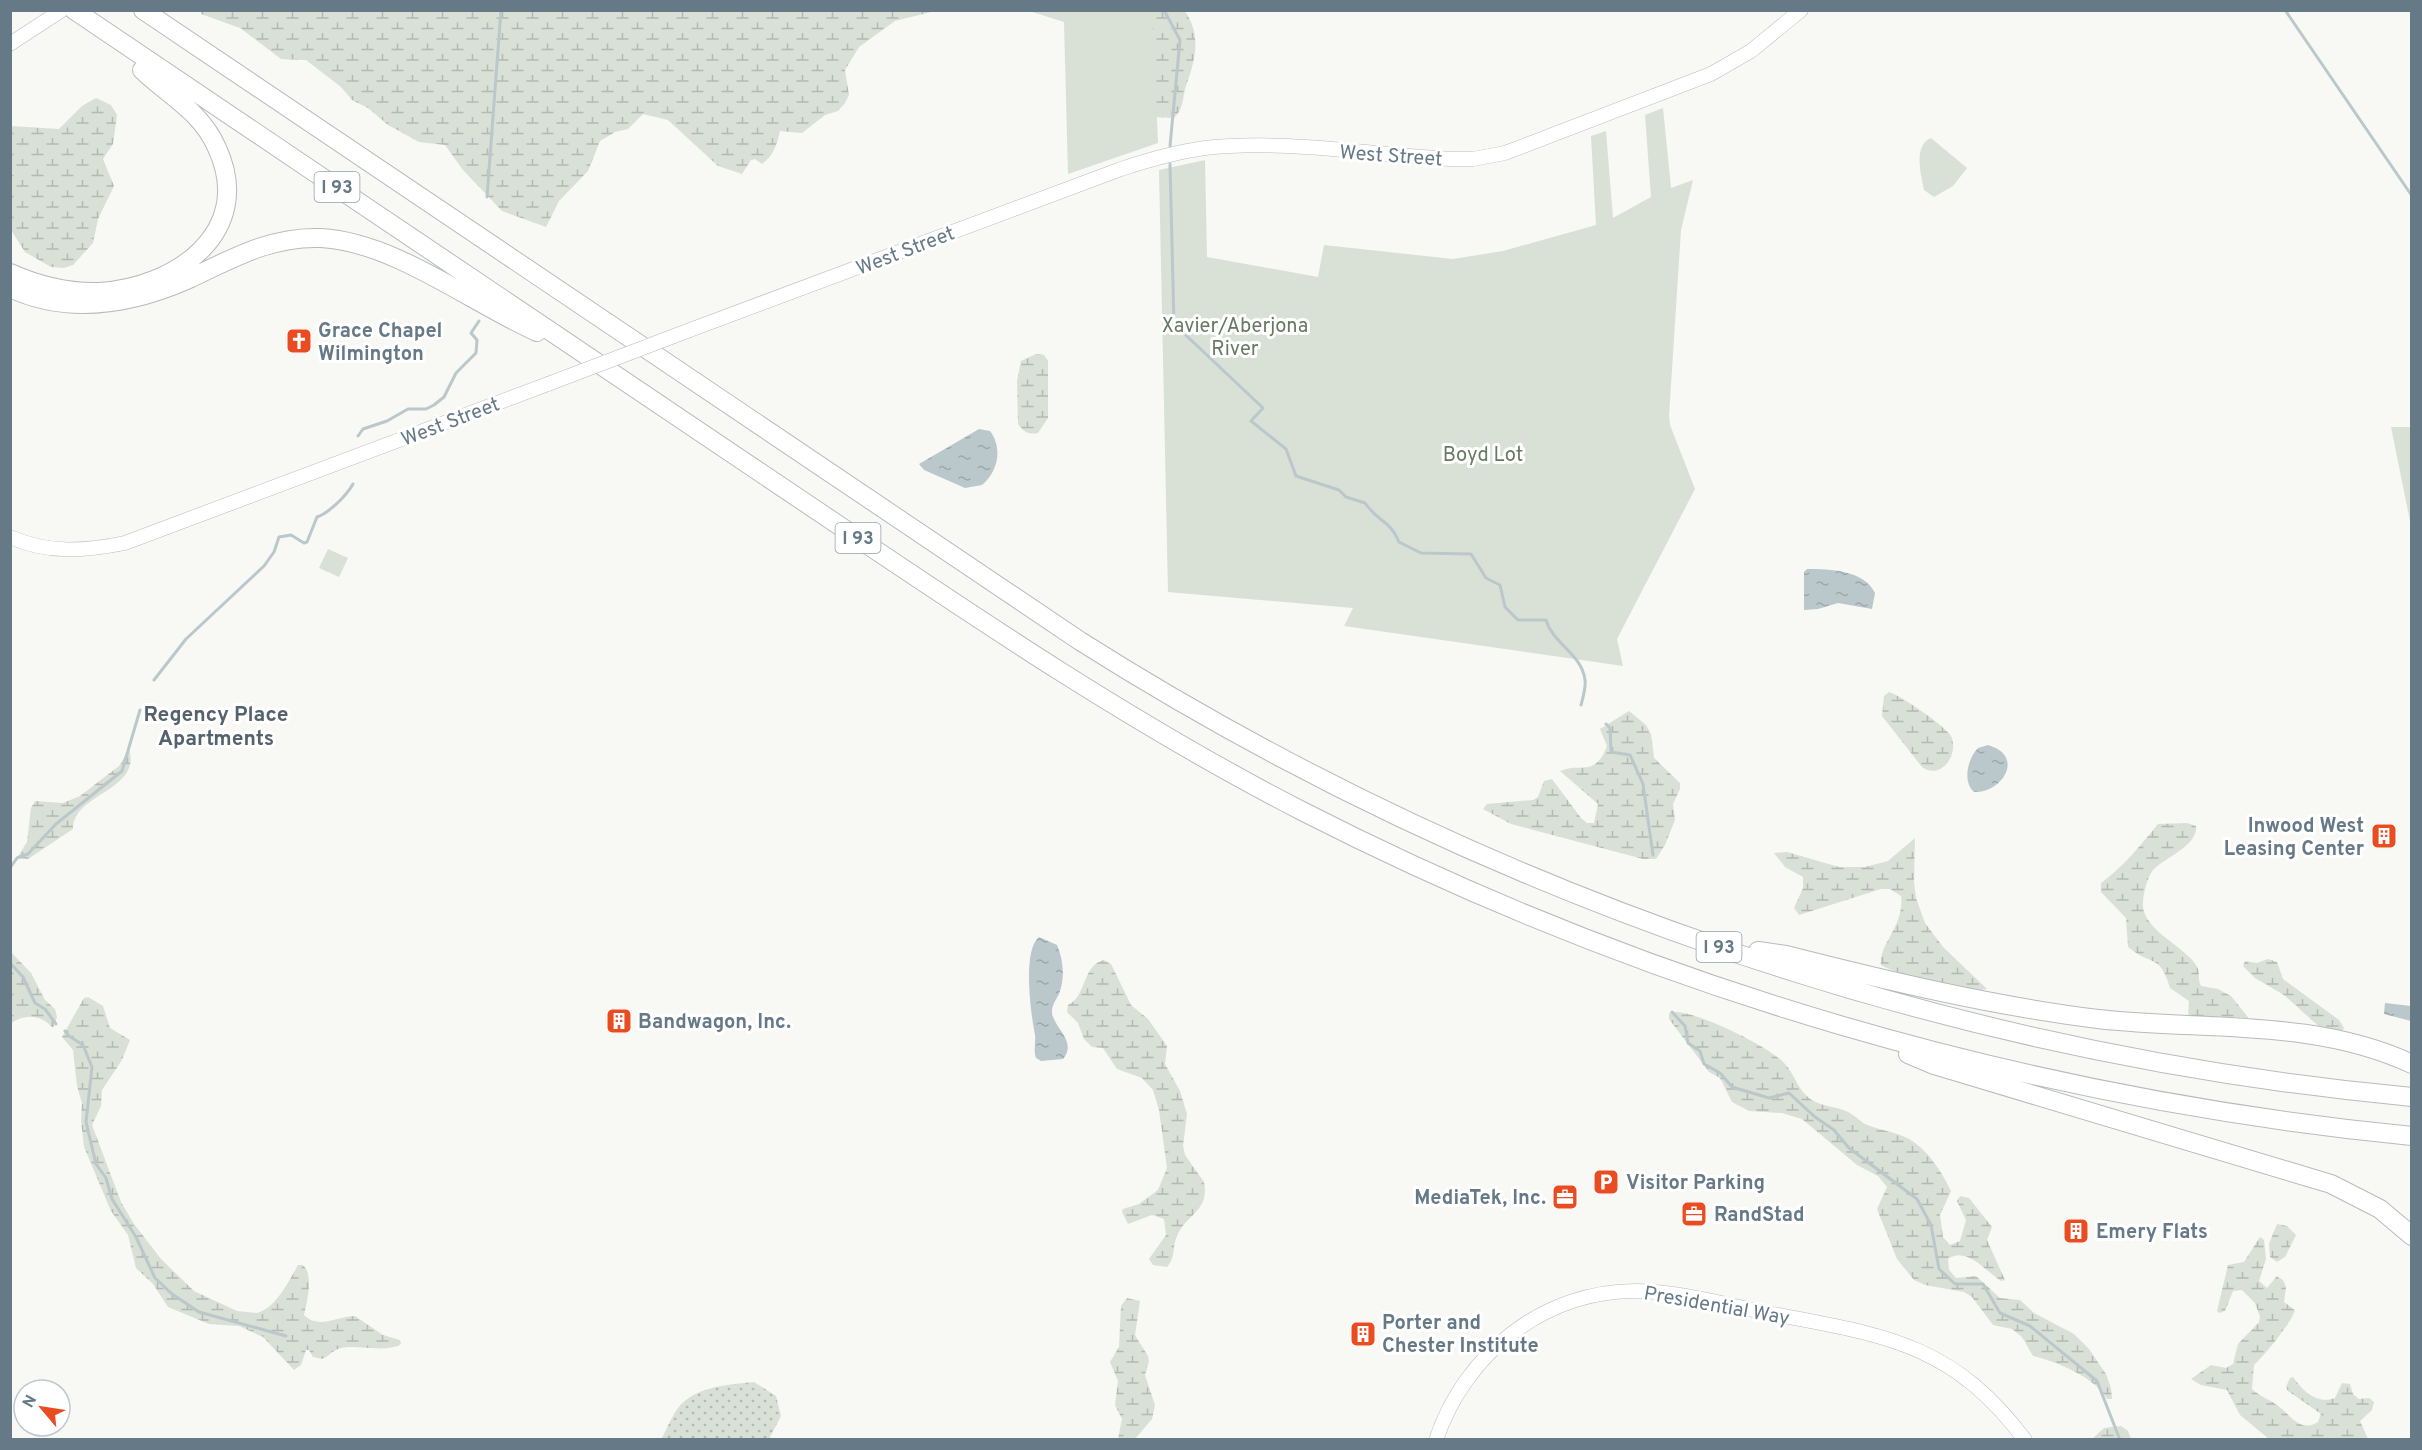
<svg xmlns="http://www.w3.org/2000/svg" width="2422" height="1450" viewBox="0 0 2422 1450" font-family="Overpass,sans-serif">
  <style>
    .grass { fill: url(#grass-dots) }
    .wetland { fill: url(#wetland-marsh) }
    .green { fill: #d9e0d6 }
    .water { fill: url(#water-ripples) }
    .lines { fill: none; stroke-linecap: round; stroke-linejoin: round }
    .stream { stroke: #bbc8cb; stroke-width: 3 }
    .secondary-casing { stroke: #b7bdc1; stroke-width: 15 }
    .highway-casing { stroke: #b7bbbe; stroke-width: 20 }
    .secondary { stroke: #fff; stroke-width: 14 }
    .highway { stroke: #fff; stroke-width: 18 }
    .secondary-bridge-casing { stroke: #b7bdc1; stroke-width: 15; stroke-linecap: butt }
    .secondary-bridge { stroke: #fff; stroke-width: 14 }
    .labels { text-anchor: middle; stroke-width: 6; stroke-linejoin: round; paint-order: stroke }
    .shield { fill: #fff; stroke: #93a1ab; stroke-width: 1.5 }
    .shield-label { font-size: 18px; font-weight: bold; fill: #657987 }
    .street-label { font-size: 20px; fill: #657987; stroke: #fff }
    .park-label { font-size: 20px; fill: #667961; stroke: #fff }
    .poi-label { font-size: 20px; font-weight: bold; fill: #657987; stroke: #fff; text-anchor: start }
    .neighbourhood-label { font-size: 21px; font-weight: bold; fill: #54626c; stroke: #fff }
  </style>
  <defs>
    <pattern id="grass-dots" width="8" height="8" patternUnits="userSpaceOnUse" patternTransform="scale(1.5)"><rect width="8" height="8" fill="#d9e0d6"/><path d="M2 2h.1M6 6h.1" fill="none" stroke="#b4bab3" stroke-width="1.8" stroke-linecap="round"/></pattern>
    <pattern id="wetland-marsh" width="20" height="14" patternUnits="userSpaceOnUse" patternTransform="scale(1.5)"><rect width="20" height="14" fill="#d9e0d6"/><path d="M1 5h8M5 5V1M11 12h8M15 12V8" fill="none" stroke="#b4bab3"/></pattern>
    <pattern id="water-ripples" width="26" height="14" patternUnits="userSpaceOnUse" patternTransform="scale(1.5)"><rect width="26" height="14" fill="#bbc8cb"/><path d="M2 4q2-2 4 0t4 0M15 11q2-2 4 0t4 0" fill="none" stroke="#9ca7aa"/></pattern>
  </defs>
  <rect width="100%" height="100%" fill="#f8f8f5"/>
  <path class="grass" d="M 754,1382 L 776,1396 L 781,1416 L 769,1439 L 661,1439 C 669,1427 673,1409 686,1400 C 704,1386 732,1384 754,1382 Z"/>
  <path class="wetland" d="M 201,11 L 201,10 L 935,11 L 895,21 L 859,47 L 845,70 L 849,95 L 845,103 L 838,111 L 825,115 L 802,133 L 780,131 C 777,145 773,156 762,164 L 755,159 L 751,160 L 742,174 L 718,166 L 668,120 L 643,114 L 628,129 L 615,132 L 600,141 L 588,171 L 559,201 L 546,227 L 502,211 L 463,170 L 445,145 L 419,142 L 388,125 L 368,108 L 352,100 L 341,87 L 306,60 L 281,59 L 240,28 L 201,14 Z
    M 1128,11 L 1185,11 C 1201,35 1196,57 1187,83 C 1182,95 1185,108 1174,118 L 1155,117 Z
    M 96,98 L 111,105 L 117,115 L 113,144 L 103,159 L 114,186 L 98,219 L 93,243 L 73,265 L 64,268 L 51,267 L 25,252 L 11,230 L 11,126 L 59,129 L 82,106 Z
    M 1036,354 L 1044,355 L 1048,361 L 1048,418 L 1038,433 C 1029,435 1023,432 1018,424 L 1017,381 L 1021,361 Z
    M 1889,692 C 1900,695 1949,728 1952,738 C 1958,757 1940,780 1922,767 L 1882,716 L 1884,696 Z
    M 1629,711 L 1646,725 L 1651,734 L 1654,758 L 1680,783 L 1680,789 L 1673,804 L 1675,820 L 1665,845 L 1656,859 L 1643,859 L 1511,824 L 1483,809 L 1487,804 L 1533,800 L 1538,797 L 1544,781 L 1552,779 L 1581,818 L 1587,823 L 1594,823 L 1598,804 L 1560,771 C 1582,762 1595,778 1607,746 L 1600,729 Z
    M 129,749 C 142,791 73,793 73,829 L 28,859 L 17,858 L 27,842 L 31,808 L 35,801 L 63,803 L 80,796 L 119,766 Z
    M 2187,823 L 2196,826 C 2198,845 2167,857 2155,868 C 2148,874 2143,894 2143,903 C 2141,929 2184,946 2196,965 C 2201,972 2197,979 2201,986 L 2218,989 L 2231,996 L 2251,1021 L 2188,1018 L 2189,1001 L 2170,988 C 2160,953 2152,967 2128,947 L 2126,918 L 2101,892 L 2101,883 C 2124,866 2140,846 2158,824 Z
    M 1915,838 L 1914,882 L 1916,898 L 1925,923 L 1943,947 L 1987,989 C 1969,994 1897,975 1881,965 C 1878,945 1905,925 1901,896 L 1890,889 L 1881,889 L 1799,915 L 1794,908 L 1803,888 L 1803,877 L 1785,867 L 1774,853 L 1787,852 L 1839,867 L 1865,867 L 1888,861 Z
    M 11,952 L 31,973 L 45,1000 L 55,1009 L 57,1017 L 53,1028 C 40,1014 26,1014 11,1023 Z
    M 2268,959 L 2277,962 L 2283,979 L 2339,1020 L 2344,1028 L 2340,1034 L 2324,1031 L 2284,995 L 2255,978 L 2243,966 L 2245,961 L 2257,963 Z
    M 1104,960 L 1111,964 L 1131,1005 L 1148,1019 L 1167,1046 L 1165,1064 L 1180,1091 L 1187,1114 L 1183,1146 L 1185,1155 L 1204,1182 C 1210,1211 1185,1215 1177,1236 C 1172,1247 1176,1257 1167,1267 L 1153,1265 L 1149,1259 L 1166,1235 L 1164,1219 L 1152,1215 L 1128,1224 L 1122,1212 L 1123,1209 L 1139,1204 L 1158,1190 L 1167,1168 L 1159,1110 L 1153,1090 L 1142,1078 L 1117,1069 L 1103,1048 L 1092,1047 L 1084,1039 L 1078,1023 L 1067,1012 L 1068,1005 C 1087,996 1082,965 1104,960 Z
    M 88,997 L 103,1006 L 110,1028 L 130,1040 L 122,1060 L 102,1090 L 101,1106 L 92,1125 L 121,1202 L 134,1224 L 161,1259 L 194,1291 L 237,1311 L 257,1313 C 276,1308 289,1281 298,1265 L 303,1265 C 314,1275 307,1301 304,1315 C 319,1330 337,1316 355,1316 L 383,1335 L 400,1340 L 401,1344 C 384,1354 353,1343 338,1349 C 332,1351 328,1357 322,1359 L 313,1357 L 309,1350 L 306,1350 L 301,1365 L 294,1370 L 263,1337 L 239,1326 L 209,1324 L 168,1307 L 153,1284 L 136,1268 L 128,1235 L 111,1211 L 84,1147 L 81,1121 L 82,1103 L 77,1086 L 73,1050 L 62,1037 L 84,998 Z
    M 1675,1012 C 1696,1011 1771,1047 1785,1064 C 1795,1075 1798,1091 1812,1100 C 1823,1107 1835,1106 1846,1111 C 1853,1114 1859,1120 1865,1124 C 1876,1129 1889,1131 1900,1135 C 1924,1143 1941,1170 1951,1191 L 1940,1215 L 1943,1237 L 1950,1245 L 1960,1241 L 1966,1220 L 1957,1201 L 1960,1196 L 1969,1198 L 1992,1227 L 1987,1240 L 2005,1280 L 2001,1281 C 1988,1273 1966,1245 1948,1259 L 1949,1270 L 1956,1278 L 1976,1276 L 2000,1298 L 2020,1300 L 2034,1313 L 2074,1334 L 2089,1349 L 2106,1374 L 2111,1388 L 2112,1399 L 2107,1399 C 2095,1377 2055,1361 2033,1356 L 2022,1337 L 2012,1329 L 1993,1325 L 1972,1297 L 1964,1292 L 1925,1285 L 1914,1280 L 1897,1259 L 1877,1209 L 1887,1187 L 1878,1176 L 1857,1165 L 1802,1119 L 1782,1113 L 1749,1111 L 1732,1102 L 1720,1078 L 1709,1072 L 1669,1019 L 1669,1013 Z
    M 2277,1224 L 2287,1226 L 2296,1235 L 2285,1257 L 2277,1262 L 2270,1257 L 2269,1244 Z
    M 2260,1237 L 2264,1240 L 2266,1259 L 2259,1281 L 2267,1288 L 2277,1276 L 2283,1280 L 2286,1287 L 2284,1302 L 2295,1310 C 2292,1322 2264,1356 2254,1365 L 2252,1389 C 2259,1396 2269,1399 2277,1405 C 2290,1414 2300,1434 2318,1422 L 2321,1414 L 2288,1391 L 2286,1387 L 2290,1378 L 2293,1377 C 2302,1390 2317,1405 2335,1398 L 2342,1383 L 2350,1384 L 2353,1394 L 2359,1399 L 2369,1398 L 2374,1402 L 2372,1410 L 2360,1421 L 2368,1439 L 2269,1439 L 2240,1415 L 2227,1390 L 2201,1385 L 2191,1379 L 2211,1365 L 2226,1368 L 2233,1364 L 2238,1344 L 2259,1322 L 2260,1317 L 2255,1303 L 2242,1290 L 2233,1291 L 2225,1311 L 2219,1313 L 2217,1311 L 2228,1265 L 2244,1262 Z
    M 1127,1298 L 1140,1301 L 1135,1335 L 1148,1356 L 1149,1361 L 1145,1375 L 1155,1405 L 1152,1419 L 1135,1439 L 1118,1439 L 1122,1419 L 1115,1405 L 1118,1381 L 1110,1362 L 1119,1347 L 1121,1306 Z
    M 2121,1426 L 2128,1431 L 2131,1439 L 2092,1439 L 2104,1428 Z"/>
  <path class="green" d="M 1029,11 L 1152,11 L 1158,143 L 1068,174 L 1064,22 Z
    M 1663,108 L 1671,188 L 1693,180 L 1681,230 L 1669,416 L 1670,425 L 1695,489 L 1617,639 L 1623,666 L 1344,626 L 1353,608 L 1168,592 L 1159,170 L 1205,160 L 1207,257 L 1318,277 L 1324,245 L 1453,259 L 1503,251 L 1596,225 L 1591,136 L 1606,131 L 1613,218 L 1651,197 L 1645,115 Z
    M 1931,138 L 1967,168 L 1953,186 L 1934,197 L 1924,190 C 1921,175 1913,145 1931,138 Z
    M 2391,427 L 2411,427 L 2411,526 Z
    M 328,549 L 348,558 L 339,577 L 319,568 Z"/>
  <path class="water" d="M 979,429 L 990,431 C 1003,448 998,472 982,485 L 965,488 L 924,470 L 919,464 Z
    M 1807,569 C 1830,569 1864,570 1875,593 L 1872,609 L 1838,603 L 1818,609 L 1804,610 L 1804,572 Z
    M 1988,745 C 2026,756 2002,793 1974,792 C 1962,781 1968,758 1978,748 Z
    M 1039,937 L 1057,945 C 1063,959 1065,976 1060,991 C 1057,1000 1049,1007 1053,1017 C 1059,1032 1076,1043 1063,1059 L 1041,1061 L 1036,1058 C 1033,1050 1036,1043 1035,1035 C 1031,1015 1022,950 1039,937 Z
    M 2385,1003 L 2411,1006 L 2411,1021 L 2384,1014 Z"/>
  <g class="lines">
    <path class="stream" d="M 1164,10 L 1180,40 L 1170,146
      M 2285,10 L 2412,196
      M 1170,164 L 1174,324 L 1263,408 L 1251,421 L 1286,449 L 1296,476 L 1339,490 L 1346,497 L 1365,503 C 1379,523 1389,519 1399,542 L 1421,553 L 1471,554 L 1486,578 L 1500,585 L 1505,607 L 1518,620 L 1546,620 C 1553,644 1582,654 1585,680 C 1586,688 1583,698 1581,705
      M 487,197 L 501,10
      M 358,436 L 363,429 L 387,421 L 408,409 L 426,409 L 434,405 L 444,397 L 456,373 L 476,353 L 477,340 L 471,333 L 479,321
      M 154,680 L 186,639 L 264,566 L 274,552 L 279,537 L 291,535 L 304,543 L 307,542 L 317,517 C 329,513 347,495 353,484
      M 1606,724 L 1610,728 L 1611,752 L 1630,755 L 1643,784 L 1653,855
      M 10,868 L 17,858 L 28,854 L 56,824 L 122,771 L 140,710
      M 10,963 L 23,977 L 35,1003 L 45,1009 L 56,1024
      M 1672,1012 L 1685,1026 L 1688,1043 L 1700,1051 L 1704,1064 L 1720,1073 L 1732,1087 L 1769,1098 L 1789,1093 L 1815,1117 L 1834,1130 L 1849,1148 L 1917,1199 L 1931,1225 L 1939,1269 L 1955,1284 L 1983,1284 L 2000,1313 L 2030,1326 L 2097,1381 L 2120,1440
      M 65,1031 L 69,1036 L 83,1045 L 92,1067 L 86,1122 L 96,1164 L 106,1178 L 112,1199 L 136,1237 L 155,1278 L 172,1294 L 199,1312 L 286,1336"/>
    <g class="secondary-casing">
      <path id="secondary" d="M 10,44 L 62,10
        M 690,330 L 1121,169 C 1148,160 1176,152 1205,148 C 1284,139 1372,155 1452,159 L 1473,159 L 1505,153 L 1711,74 L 1751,51 L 1801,10
        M 10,537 C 48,554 85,551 125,543 L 548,384
        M 1436,1440 C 1465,1353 1545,1290 1638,1291 C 1682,1292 1726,1305 1768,1313 C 1881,1335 1951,1341 2025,1440"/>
    </g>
    <g class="highway-casing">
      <path id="highway" d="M 74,10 C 304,165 534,321 764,475 C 940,593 1113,714 1302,811 C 1648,988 2025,1098 2412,1136
        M 143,10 L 1080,641 C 1480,894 1940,1053 2412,1097
        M 10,273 C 39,286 68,293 99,292 C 175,288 256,232 217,148 C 201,111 169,96 142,70
        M 10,288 C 70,316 133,304 191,278 C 233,258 272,236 321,238 C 394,242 470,302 537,332
        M 1758,951 L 1786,955 C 1888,981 1993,1006 2098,1019 C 2202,1031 2314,1018 2412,1064
        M 1908,1054 L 1934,1065 L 2331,1184 L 2380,1209 L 2412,1236"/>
    </g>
    <use href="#secondary" class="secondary"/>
    <use href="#highway" class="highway"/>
    <g class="secondary-bridge-casing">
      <path id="secondary-bridge" d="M 548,384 L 690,330"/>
    </g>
    <use href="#secondary-bridge" class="secondary-bridge"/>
  </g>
  <defs>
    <g id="church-square" transform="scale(1.35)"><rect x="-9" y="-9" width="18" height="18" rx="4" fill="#ea4c22" stroke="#fff"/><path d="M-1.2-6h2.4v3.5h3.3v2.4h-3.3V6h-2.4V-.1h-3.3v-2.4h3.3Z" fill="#fff"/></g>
    <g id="building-square" transform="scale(1.35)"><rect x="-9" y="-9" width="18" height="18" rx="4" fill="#ea4c22" stroke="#fff"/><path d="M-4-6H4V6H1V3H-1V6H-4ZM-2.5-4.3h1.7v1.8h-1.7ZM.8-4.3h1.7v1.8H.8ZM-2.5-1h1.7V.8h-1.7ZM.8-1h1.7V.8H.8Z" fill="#fff"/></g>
    <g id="parking-square" transform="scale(1.35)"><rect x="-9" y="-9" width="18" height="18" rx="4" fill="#ea4c22" stroke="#fff"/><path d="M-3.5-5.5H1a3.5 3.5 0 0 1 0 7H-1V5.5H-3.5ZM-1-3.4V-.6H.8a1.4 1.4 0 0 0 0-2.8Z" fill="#fff"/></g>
    <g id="office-square" transform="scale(1.35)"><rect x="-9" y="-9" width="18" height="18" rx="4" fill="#ea4c22" stroke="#fff"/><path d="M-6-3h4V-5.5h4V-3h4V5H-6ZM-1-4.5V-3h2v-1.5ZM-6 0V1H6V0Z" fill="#fff"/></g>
  </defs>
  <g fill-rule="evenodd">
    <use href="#church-square" x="299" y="341"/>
    <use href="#building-square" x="2384" y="836"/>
    <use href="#building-square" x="619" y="1021"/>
    <use href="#parking-square" x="1606" y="1182"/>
    <use href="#office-square" x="1565" y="1197"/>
    <use href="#office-square" x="1694" y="1214"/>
    <use href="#building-square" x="2076" y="1231"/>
    <use href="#building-square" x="1363" y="1334"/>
  </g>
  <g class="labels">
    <g class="shield">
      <rect x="314.5" y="172" width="45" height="30" rx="4.5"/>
      <rect x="835.5" y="523" width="45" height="30" rx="4.5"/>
      <rect x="1696.5" y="932" width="45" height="30" rx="4.5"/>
    </g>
    <g class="shield-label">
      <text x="337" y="193">I 93</text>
      <text x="858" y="544">I 93</text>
      <text x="1719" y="953">I 93</text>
    </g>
    <g class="street-label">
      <text transform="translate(1391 155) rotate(4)" y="7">West Street</text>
      <text transform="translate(905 250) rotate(-21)" y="7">West Street</text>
      <text transform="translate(450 421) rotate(-21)" y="7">West Street</text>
      <text transform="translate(1717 1305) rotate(10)" y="7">Presidential Way</text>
    </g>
    <g class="park-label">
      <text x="1235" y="332">Xavier/Aberjona<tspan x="1235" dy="23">River</tspan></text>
      <text x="1483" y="461">Boyd Lot</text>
    </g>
    <g class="poi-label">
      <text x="318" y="337">Grace Chapel<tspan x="318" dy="23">Wilmington</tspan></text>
      <text x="2364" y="832" text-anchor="end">Inwood West<tspan x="2364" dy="23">Leasing Center</tspan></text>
      <text x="638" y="1028">Bandwagon, Inc.</text>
      <text x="1626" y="1189">Visitor Parking</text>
      <text x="1546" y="1204" text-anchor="end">MediaTek, Inc.</text>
      <text x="1714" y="1221">RandStad</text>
      <text x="2096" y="1238">Emery Flats</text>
      <text x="1382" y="1329">Porter and<tspan x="1382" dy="23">Chester Institute</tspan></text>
    </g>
    <g class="neighbourhood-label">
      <text x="216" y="721">Regency Place<tspan x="216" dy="24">Apartments</tspan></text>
    </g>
  </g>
  <rect width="2422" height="1450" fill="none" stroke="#657987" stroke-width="24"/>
  <g transform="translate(42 1408) rotate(299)"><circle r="28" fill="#ffffff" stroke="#c1c9cf" stroke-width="1.5"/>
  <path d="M0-4.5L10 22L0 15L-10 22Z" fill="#ea4c22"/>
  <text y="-9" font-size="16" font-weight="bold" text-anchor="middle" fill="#657987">N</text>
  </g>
</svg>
